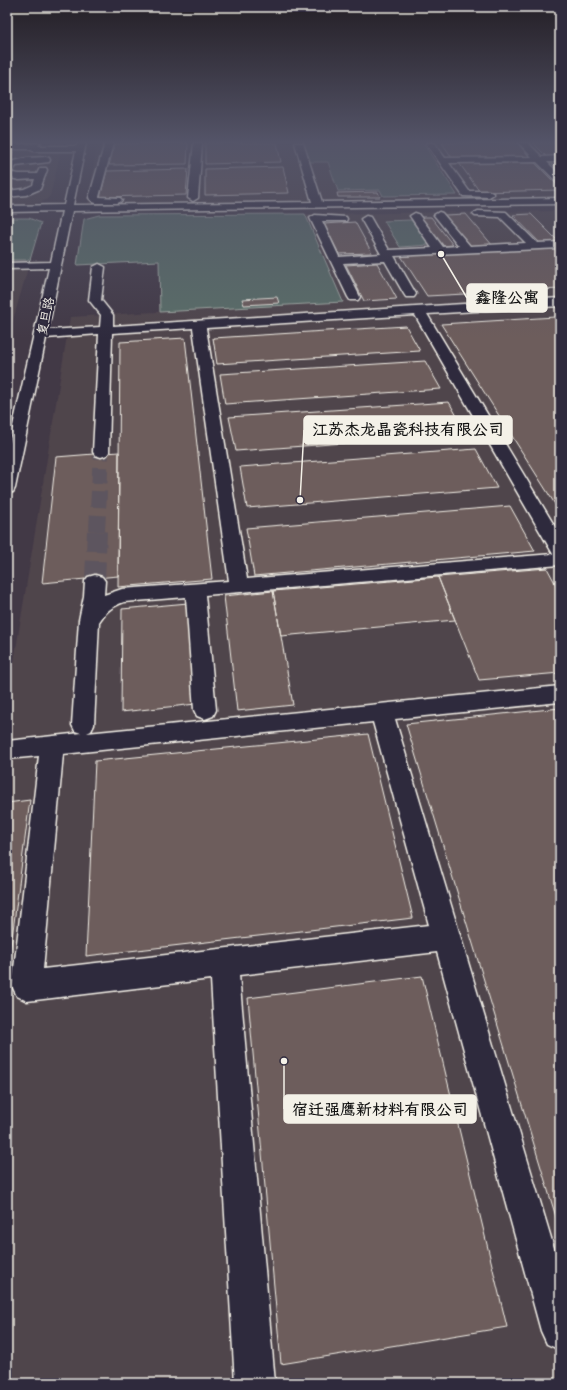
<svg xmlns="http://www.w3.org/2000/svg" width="567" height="1390" viewBox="0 0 567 1390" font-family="Sriracha,'LXGW WenKai TC',sans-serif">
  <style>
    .built { fill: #4f444c }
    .green { fill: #5a6e67; stroke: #a7b0a8 }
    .building { fill: #6d5d5b; stroke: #f4f1e8 }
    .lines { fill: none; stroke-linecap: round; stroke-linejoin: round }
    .minor-tunnel-far1 { stroke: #5d555e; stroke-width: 16; stroke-dasharray: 16 8; stroke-linecap: butt }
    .minor-tunnel { stroke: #5d555e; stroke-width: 20; stroke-dasharray: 20 10; stroke-linecap: butt }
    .minor-casing { stroke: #f4f1e8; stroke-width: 3 }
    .minor { fill: #2f2a3d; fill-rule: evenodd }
    .labels { text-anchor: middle; stroke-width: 4; stroke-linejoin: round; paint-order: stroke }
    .far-street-label { font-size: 13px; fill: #f4f1e8; stroke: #2f2a3d }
    .leader { fill: none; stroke: #f4f1e8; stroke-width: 1.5 }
    .callout-dot { fill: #f4f1e8; stroke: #2f2a3d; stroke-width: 1.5 }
    .callout { fill: #f4f1e8; stroke: #f4f1e8; stroke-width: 1.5 }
    .callout-label { font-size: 16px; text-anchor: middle; font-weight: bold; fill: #111 }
  </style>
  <rect width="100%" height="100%" fill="#423946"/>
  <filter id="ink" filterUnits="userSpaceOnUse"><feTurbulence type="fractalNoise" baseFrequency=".025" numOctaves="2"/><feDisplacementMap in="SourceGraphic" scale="8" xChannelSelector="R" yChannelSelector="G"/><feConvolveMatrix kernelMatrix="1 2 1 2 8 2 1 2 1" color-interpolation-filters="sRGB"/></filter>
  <g filter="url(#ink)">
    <path class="built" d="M 7,143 L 63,143 L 50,196 L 46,200 L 36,204 L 7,206 Z
      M 97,143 L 560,143 L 560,198 L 88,204 Z
      M 560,211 L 560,1383 L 7,1383 L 7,704 L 70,317 L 343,301 L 305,214 Z
      M 7,218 L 29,218 L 41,223 L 7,341 Z"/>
    <path class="green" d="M 301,143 L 423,143 L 457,195 L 383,196 L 380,190 L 338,191 L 328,162 L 308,162 Z
      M 305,214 L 343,302 L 160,312 L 159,261 L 77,265 L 84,219 L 99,215 Z
      M 12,218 L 29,218 L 41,223 L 30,260 L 7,260 L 7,226 Z
      M 411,220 L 429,245 L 400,247 L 384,221 Z"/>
    <path class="building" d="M 188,143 L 187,164 L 109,165 L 115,144 Z
      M 205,143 L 277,143 L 281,162 L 205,164 Z
      M 442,143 L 517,143 L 530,157 L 453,159 Z
      M 533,143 L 560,143 L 560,156 L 547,157 Z
      M 7,150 L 14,150 L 7,167 Z
      M 549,161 L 560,161 L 560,172 Z
      M 534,162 L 560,188 L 560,190 L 480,192 L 459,163 Z
      M 283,167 L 289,193 L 205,195 L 205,169 Z
      M 188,169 L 186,195 L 100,197 L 107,171 Z
      M 378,192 L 380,197 L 338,197 L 337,193 Z
      M 466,214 L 493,246 L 471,247 L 445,215 Z
      M 531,214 L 559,242 L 540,243 L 513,215 Z
      M 421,217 L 431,217 L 453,245 L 442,246 Z
      M 355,222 L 372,253 L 339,254 L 324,224 Z
      M 560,248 L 560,289 L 427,296 L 401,256 Z
      M 377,263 L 397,299 L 364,301 L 346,265 Z
      M 277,297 L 279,303 L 244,305 L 242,299 Z
      M 555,317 L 560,322 L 560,512 L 441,324 Z
      M 406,326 L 420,351 L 217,364 L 213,338 Z
      M 185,338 L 212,579 L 118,587 L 120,342 Z
      M 425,361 L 441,389 L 225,404 L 220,374 Z
      M 449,402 L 467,434 L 236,451 L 229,417 Z
      M 476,449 L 497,488 L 247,508 L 240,467 Z
      M 119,452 L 118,576 L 42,583 L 56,457 Z
      M 510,506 L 535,551 L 254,576 L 246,528 Z
      M 547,568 L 560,592 L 560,673 L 479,680 L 438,577 Z
      M 438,577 L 455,620 L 281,636 L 273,591 Z
      M 273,591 L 293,705 L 237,711 L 224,596 Z
      M 188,603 L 196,704 L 121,712 L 122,609 Z
      M 560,708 L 560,1230 L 406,724 Z
      M 368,734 L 413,918 L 86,956 L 95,761 Z
      M 30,800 L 9,961 L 7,961 L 7,803 Z
      M 422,976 L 507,1327 L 281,1364 L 248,998 Z"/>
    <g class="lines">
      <path class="minor-tunnel-far1" d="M 97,531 L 101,452"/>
      <path class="minor-tunnel" d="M 95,581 L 97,530"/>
      <g class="minor-casing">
        <path id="minor" d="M 41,143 L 38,146 L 77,146 L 78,143 L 86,143 L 73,205 L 312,202 L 295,143 L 303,143 L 322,202 L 560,198 L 560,204 L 72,211 L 48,330 L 100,327 L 101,315 L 89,300 L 93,267 L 99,264 L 105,267 L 101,300 L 113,315 L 113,326 L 560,298 L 560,306 L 427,314 L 560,535 L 560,565 L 205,595 L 216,710 L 213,716 L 205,719 L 197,716 L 194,710 L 186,597 L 124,602 C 111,607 106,611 99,622 L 94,725 L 91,731 L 87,733 L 560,686 L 560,702 L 395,719 L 560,1268 L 560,1350 L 547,1344 L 541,1331 L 437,952 L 239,975 L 275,1383 L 235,1383 L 211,979 L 27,1001 L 17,996 L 12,986 L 39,756 L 7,759 L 7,741 L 81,733 L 75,731 L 72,725 L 79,620 L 84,596 L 85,581 L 88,577 L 95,575 L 102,577 L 105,581 L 104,595 L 122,589 L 229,581 L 193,328 L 112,333 L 109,452 L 107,455 L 101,457 L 95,455 L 93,452 L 99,334 L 46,338 L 15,488 L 13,492 L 7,493 L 7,452 L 49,268 L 7,269 L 7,263 L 51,262 L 62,211 L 7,212 L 7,206 L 64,205 L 76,151 L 34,151 L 29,149 L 7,149 L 7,145 ZM 415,315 L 553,554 L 247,579 L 206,328 ZM 373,722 L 429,925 L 43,969 L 63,754 Z
          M 105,143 L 113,143 L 99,197 L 120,198 L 122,200 L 120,202 L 117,203 L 96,203 L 93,202 L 89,198 Z
          M 194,143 L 202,143 L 198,198 L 193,201 L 188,198 Z
          M 426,143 L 434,143 L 445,158 L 532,157 L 519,143 L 528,143 L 542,157 L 560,156 L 560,162 L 547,162 L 560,175 L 560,183 L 557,182 L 537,162 L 449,163 L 469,191 L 489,191 L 494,194 L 489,197 L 463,196 Z
          M 46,157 L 49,158 L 50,160 L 49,162 L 16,166 L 12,173 L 19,174 L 37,174 L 40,168 L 46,168 L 47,170 L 40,189 L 26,195 L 7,197 L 7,191 L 24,189 L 33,185 L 35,179 L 19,180 L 7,177 L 7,167 L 10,162 L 27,158 Z
          M 478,211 L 506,212 L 537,243 L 560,242 L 560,248 L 394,256 L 416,294 L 414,297 L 406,297 L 404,294 L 385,261 L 343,263 L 360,297 L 358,300 L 350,300 L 348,297 L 310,218 L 315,215 L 346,217 L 347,219 L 346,221 L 322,221 L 339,257 L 381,254 L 361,219 L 366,216 L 370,217 L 389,250 L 432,248 L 410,216 L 415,213 L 418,214 L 443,247 L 459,246 L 434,215 L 439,212 L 442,213 L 470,246 L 526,243 L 500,217 L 475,216 L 473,214 Z"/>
      </g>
      <use href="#minor" class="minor"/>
    </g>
  </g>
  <linearGradient id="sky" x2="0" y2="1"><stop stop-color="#241f26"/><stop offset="0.42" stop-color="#545468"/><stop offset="1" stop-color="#545468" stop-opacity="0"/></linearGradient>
  <rect width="567" height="338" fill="url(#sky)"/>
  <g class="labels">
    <g class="far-street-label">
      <text transform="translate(45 316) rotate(-78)" y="5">复旦路</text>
    </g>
  </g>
  <path class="leader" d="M441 254L467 298M300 500L304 430M284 1061L284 1109"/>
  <g class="callout-dot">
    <circle cx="441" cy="254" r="4"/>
    <circle cx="300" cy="500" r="4"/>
    <circle cx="284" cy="1061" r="4"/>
  </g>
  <g class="callout">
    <rect x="467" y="284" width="80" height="28" rx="4"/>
    <rect x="304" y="416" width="208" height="28" rx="4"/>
    <rect x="284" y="1095" width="192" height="28" rx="4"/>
  </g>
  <g class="callout-label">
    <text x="507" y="303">鑫隆公寓</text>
    <text x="408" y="435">江苏杰龙晶瓷科技有限公司</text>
    <text x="380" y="1115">宿迁强鹰新材料有限公司</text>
  </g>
  <rect width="567" height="1390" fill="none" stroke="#2f2a3d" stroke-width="24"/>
  <rect x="12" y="12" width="543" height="1366" fill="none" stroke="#f4f1e8" stroke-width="1.5" filter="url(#ink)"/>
</svg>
